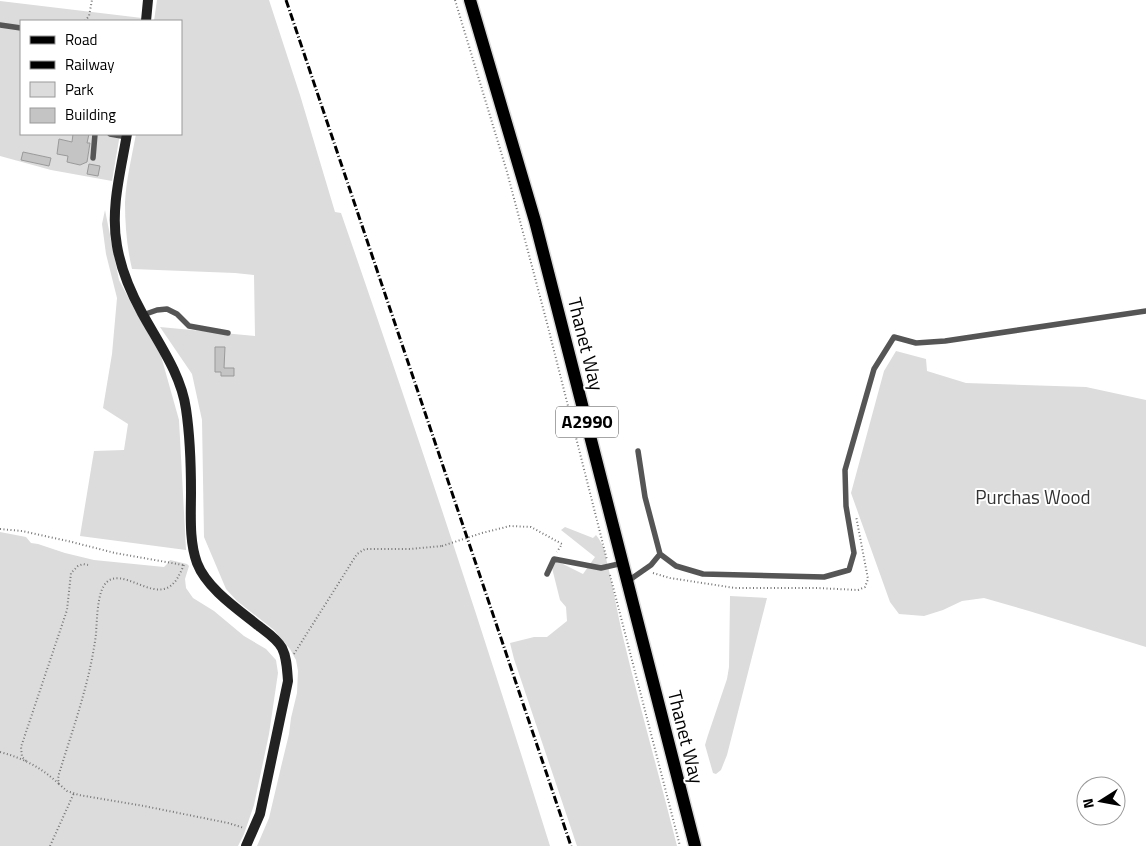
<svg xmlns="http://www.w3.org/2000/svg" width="1146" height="846" viewBox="0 0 1146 846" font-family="'Titillium Web',sans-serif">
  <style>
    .green { fill: #dcdcdc; fill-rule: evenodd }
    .building { fill: #c4c4c4; stroke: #999 }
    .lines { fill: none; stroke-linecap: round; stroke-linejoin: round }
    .primary-casing { stroke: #dbdbdb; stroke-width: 15 }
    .path { stroke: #777; stroke-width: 2; stroke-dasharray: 1 2.5; stroke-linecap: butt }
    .lane { stroke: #555; stroke-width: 5.5 }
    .secondary { stroke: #222; stroke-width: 10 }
    .primary { stroke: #000; stroke-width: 12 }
    .rail { stroke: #000; stroke-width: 3; stroke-dasharray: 8 2.5 1 2.5; stroke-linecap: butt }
    .path-bridge { stroke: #777; stroke-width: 2; stroke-dasharray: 1 2.5; stroke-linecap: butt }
    .labels { text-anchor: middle; stroke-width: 4; stroke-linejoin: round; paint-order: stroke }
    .shield { fill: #fff; stroke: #4c4c4c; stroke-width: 1 }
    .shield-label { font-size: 18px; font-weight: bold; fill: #000 }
    .street-label { font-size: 19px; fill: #000; stroke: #fff }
    .park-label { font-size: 19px; fill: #333; stroke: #fff }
  </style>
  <rect width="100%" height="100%" fill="#fff"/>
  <path class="green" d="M 157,0 L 269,0 L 300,95 L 335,212 L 341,213 C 414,423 484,634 550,846 L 257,846 L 269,818 L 281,767 L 289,734 L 291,718 L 297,693 L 298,671 L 296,660 L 290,649 L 285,643 L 274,630 L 237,601 L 226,589 L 204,537 L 202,420 L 192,374 L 160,327 L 255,336 L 254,275 L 235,273 L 132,269 C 127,248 125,225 125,203 C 126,180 132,156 136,134 L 181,134 L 181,21 L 154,21 ZM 215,347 L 224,347 L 224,368 L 233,376 L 222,376 Z
    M 0,1 L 142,18 L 142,21 L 21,21 L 21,134 L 73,134 L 72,142 L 59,139 L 57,154 L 68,156 L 67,162 L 80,165 L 87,162 L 90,144 L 87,143 L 89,134 L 120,134 L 112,181 L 51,170 L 0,156 ZM 23,152 L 51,158 L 49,166 L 22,160 Z
    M 105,210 L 119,280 L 136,312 L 161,356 L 179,420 L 186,550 L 80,536 L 94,451 L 124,450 L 128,424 L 103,408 L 112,354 L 117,298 L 106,254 L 102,224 Z
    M 896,351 L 926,359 L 927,371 L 966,383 L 1086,387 L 1146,400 L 1146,647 L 1029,611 L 984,598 L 962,601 L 943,610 L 924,616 L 899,614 L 890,602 L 851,493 L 884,371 Z
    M 565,527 L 593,538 L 596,535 C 606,548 604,551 608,566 C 613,588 617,610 622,633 C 639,704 659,775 677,846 L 577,846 L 514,659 L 510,643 L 534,637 L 547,637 L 567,621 L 566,607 L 560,600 L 552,568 L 555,561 L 559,562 L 583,574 L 595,557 L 561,530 Z
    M 0,532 L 26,537 L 31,543 L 38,544 L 65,553 L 94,560 L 164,567 L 167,564 L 170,560 L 187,564 L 189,566 L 185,579 L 186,588 L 193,598 L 214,611 L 244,636 L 266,649 L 276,660 L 278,673 L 269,734 L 254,805 L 244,834 L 238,846 L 0,846 Z
    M 730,596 L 767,598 L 727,755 L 721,770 L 716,774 L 713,773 L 705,745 L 708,735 L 727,679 L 729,667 Z"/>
  <path class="building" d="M 73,134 L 89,134 L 87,143 L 90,143 L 87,162 L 80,165 L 67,162 L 68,156 L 57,154 L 59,139 L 72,142 Z
    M 23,152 L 51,158 L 49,166 L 21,160 Z
    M 89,164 L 100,166 L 98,176 L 87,174 Z
    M 215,347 L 225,347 L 224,368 L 234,368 L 234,376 L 221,376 L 221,372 L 215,372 Z"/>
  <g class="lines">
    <g class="primary-casing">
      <path id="primary" d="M 470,0 L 535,221 L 695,846"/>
    </g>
    <path class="path" d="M 455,0 L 507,172 L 547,323 L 607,560
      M 85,21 L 89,16 L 92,0
      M 0,529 L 22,531 L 68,541 L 115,553 L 183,565
      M 482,533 L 510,526 L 531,527 L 562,544 L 557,552
      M 184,565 C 180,573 177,582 169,587 C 150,598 122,568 107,582 C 97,590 97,621 96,634 C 90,682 73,728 59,774 L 58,779 L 59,784 L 67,791 L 79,795 L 144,806 L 228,823 L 244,828
      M 653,573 L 670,578 L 735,588 L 817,588 L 858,590 L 865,587 L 868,579 L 856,516
      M 610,575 L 680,846
      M 294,654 L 357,554 L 365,549 L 410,549 L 442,546
      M 0,752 C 23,758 42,768 59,784
      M 26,761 L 22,757 L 21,747 L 67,610 L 71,573 L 78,566 L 83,564 L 88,565
      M 50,846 L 74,793"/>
    <path class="lane" d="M 0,25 L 21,28
      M 110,134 L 127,137
      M 93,158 L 95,134
      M 143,315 L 157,310 L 167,309 L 177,314 L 189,326 L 228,333
      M 660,554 L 676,566 L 703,574 L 824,577 L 849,570 L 854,553 L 846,506 L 845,470 L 874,369 L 894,337 L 916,343 L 945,341 L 1146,311
      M 547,574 L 554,559 L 601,568 L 623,563
      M 628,581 L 651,565 L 660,554 L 645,497 L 638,451"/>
    <path class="secondary" d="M 146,21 L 148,0
      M 127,134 C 121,170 110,209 117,246 C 121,269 131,293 142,313 C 159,344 181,374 186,409 C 190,436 191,464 191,492 C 191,515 189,541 197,563 C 207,589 239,610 260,627 C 268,633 277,639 282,648 C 287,658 287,669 288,681 L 260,814 L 246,846"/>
    <use href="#primary" class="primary"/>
    <path class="rail" d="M 286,0 L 571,846"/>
    <path class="path-bridge" d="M 442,546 L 482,533"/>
  </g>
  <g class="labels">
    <rect class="shield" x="556" y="406.5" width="62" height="31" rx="4"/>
    <g class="shield-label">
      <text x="587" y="428">A2990</text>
    </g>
    <g class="street-label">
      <text transform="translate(586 344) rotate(76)" y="7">Thanet Way</text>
      <text transform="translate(686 737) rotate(76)" y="7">Thanet Way</text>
    </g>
    <g class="park-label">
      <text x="1033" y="504">Purchas Wood</text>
    </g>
  </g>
  <rect x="20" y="20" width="162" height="115" fill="#ffffff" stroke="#999999"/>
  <rect x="30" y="36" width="25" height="8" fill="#000000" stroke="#999999"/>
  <text x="65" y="45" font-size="15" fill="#000000">Road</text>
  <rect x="30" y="61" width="25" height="8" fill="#000000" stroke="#999999"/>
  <text x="65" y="70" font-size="15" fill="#000000">Railway</text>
  <rect x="30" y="82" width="25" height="15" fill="#dcdcdc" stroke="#999999"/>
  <text x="65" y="95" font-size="15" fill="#000000">Park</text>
  <rect x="30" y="108" width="25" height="15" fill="#c4c4c4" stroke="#999999"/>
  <text x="65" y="120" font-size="15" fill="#000000">Building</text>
  <g transform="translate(1101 801) rotate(259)"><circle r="24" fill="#ffffff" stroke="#999999"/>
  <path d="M0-4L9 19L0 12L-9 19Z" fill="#000000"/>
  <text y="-8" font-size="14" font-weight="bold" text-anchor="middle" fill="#000000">N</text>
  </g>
</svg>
